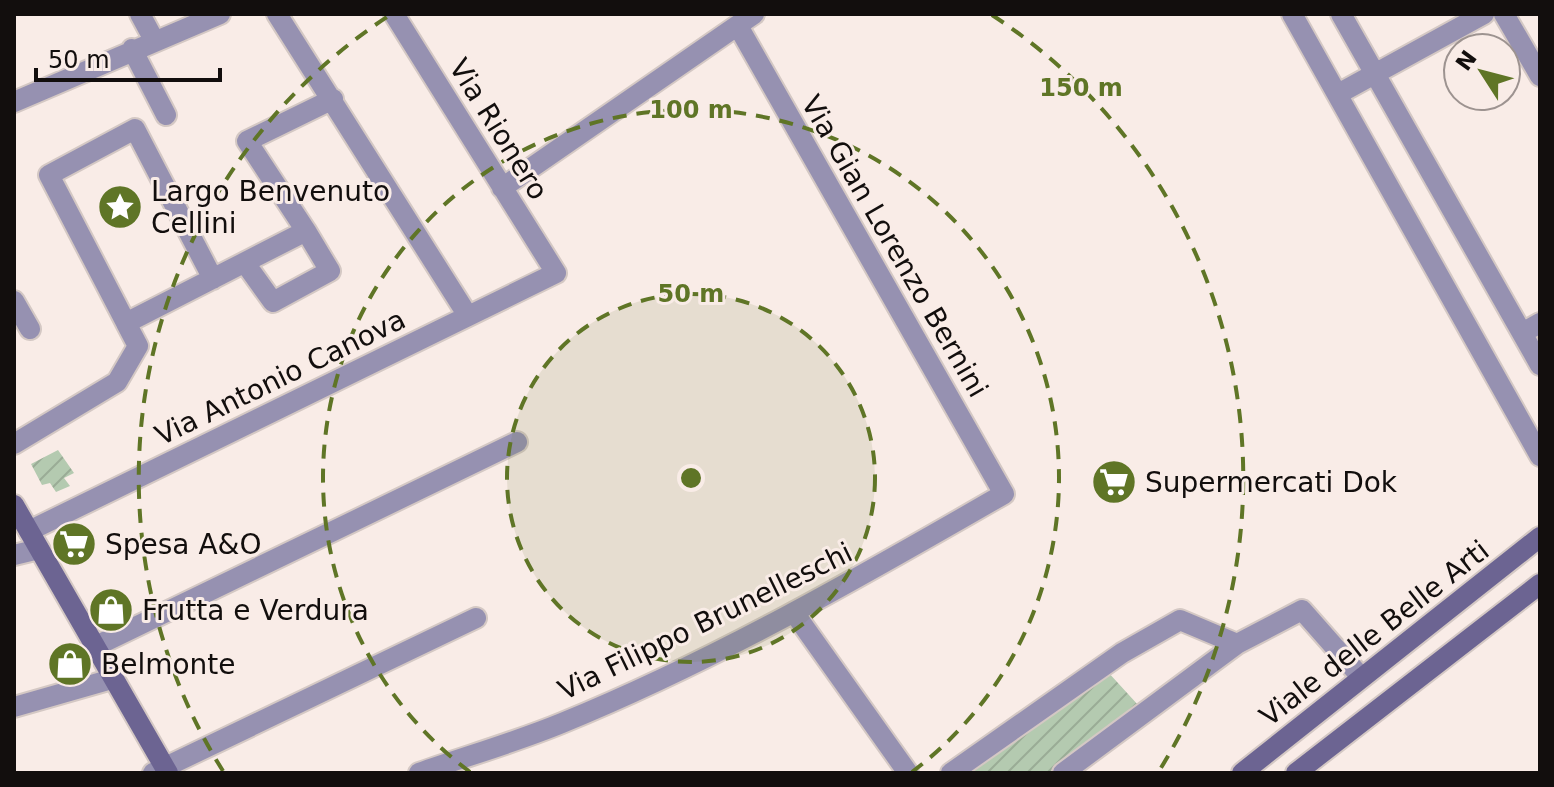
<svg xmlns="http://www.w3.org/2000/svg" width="1554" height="787" viewBox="0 0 1554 787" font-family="'DejaVu Sans',sans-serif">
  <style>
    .garden { fill: url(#garden-furrows) }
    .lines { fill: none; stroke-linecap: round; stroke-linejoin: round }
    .street-casing { stroke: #d4c8c4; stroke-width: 24 }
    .secondary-casing { stroke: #d4c8c4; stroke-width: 24 }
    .street { stroke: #9691b1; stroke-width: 20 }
    .secondary { stroke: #6c6492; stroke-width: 20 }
    .ring { fill: none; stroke: #5f7526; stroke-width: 4; stroke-dasharray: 14 10 }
    .labels { text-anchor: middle; stroke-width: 6; stroke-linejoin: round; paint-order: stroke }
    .street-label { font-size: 28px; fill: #120e0d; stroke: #f9ece7 }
    .poi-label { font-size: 28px; fill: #120e0d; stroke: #f9ece7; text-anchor: start }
    .centre { fill: #5f7526; stroke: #f9ece7; stroke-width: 4 }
    .ring-label { font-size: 24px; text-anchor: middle; font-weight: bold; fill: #5f7526; stroke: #f9ece7; stroke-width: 6; stroke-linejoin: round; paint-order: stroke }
  </style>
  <defs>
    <pattern id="garden-furrows" width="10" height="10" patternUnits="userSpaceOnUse" patternTransform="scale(2)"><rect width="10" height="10" fill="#b4cab0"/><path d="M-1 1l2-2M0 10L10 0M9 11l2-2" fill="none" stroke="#9aac96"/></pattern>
  </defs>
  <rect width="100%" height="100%" fill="#f9ece7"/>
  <path class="garden" d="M 58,450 L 74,473 L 64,478 L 70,486 L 56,492 L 50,483 L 42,485 L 31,464 Z
    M 1107,671 L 1139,706 L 1048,773 L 968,773 Z"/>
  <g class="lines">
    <g class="street-casing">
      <path id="street" d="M 140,14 L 154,40
        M 277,14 L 468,316
        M 1292,14 L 1540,456
        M 1341,14 L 1540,365
        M 1504,14 L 1540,76
        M 132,49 L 166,115
        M 1338,94 L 1484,14
        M 14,102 L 220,14
        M 502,188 L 754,14
        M 245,263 L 273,302 L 330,271 L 306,231
        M 14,301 L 30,329
        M 126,323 L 49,175 L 135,129 L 213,279
        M 1522,333 L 1540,323
        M 14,444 L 117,382 L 138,346 L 126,323 L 306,231 L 247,141 L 333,99
        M 29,531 L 556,273 L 394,14
        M 14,555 L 39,549
        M 795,614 L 908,773
        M 94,647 L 517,442
        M 14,707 L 112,679
        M 153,773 L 476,618
        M 419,773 C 467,756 516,742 562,723 C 716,660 860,577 1004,494 L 738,26
        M 951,773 L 1122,653 L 1180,620 L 1237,644 L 1302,610 L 1361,677
        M 1063,773 L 1237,644"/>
    </g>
    <g class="secondary-casing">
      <path id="secondary" d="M 14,505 L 168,773
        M 1242,773 L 1540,537
        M 1296,773 L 1540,584"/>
    </g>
    <use href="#street" class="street"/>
    <use href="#secondary" class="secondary"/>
  </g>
  <circle cx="691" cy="478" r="184" fill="#5f7526" fill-opacity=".12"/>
  <g class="ring">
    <circle cx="691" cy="478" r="184"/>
    <path d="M470 772A368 368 0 1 1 912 772"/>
    <path d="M223 771A552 552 0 0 1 390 15M992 15A552 552 0 0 1 1159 771"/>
  </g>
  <defs>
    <g id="sight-disc" transform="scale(2.3)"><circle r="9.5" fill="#5f7526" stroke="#f9ece7"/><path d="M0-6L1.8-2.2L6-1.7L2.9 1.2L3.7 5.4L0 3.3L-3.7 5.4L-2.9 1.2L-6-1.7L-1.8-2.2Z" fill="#fff"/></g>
    <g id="supermarket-disc" transform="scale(2.3)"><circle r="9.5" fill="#5f7526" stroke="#f9ece7"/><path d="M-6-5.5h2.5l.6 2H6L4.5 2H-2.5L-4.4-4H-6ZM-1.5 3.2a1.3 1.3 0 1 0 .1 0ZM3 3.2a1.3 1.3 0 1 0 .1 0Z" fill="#fff"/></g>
    <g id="shop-disc" transform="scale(2.3)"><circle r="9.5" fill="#5f7526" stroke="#f9ece7"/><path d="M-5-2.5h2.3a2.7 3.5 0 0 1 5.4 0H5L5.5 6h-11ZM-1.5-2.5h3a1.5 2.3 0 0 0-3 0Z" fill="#fff"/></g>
  </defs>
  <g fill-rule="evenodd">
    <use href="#sight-disc" x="120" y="207"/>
    <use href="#supermarket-disc" x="1114" y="482"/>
    <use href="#supermarket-disc" x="74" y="544"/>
    <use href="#shop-disc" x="111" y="610"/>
    <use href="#shop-disc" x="70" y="664"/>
  </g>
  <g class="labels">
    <g class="street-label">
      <text transform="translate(499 129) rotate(58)" y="10">Via Rionero</text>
      <text transform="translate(895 246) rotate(60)" y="10">Via Gian Lorenzo Bernini</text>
      <text transform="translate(280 377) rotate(-26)" y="10">Via Antonio Canova</text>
      <text transform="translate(705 621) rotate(-26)" y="10">Via Filippo Brunelleschi</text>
      <text transform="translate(1374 633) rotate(-38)" y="10">Viale delle Belle Arti</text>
    </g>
    <g class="poi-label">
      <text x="151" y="201">Largo Benvenuto<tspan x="151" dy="32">Cellini</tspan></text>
      <text x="1145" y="492">Supermercati Dok</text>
      <text x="105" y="554">Spesa A&amp;O</text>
      <text x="142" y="620">Frutta e Verdura</text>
      <text x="101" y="674">Belmonte</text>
    </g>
  </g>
  <circle cx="691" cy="478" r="12" class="centre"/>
  <g class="ring-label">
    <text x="1081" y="96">150 m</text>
    <text x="691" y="118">100 m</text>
    <text x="691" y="302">50 m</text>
  </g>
  <rect width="1554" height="787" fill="none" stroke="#120e0d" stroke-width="32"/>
  <g transform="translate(1482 72) rotate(306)"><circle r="38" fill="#f9ece7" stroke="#9d9390" stroke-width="2"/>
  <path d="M0-6L14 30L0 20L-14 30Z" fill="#5f7526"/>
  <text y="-12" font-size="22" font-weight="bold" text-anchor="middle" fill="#120e0d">N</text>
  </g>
  <path d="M36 68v12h184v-12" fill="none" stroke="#120e0d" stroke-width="4"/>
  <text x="48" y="68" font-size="24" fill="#120e0d" stroke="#f9ece7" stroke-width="6" paint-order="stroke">50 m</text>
</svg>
